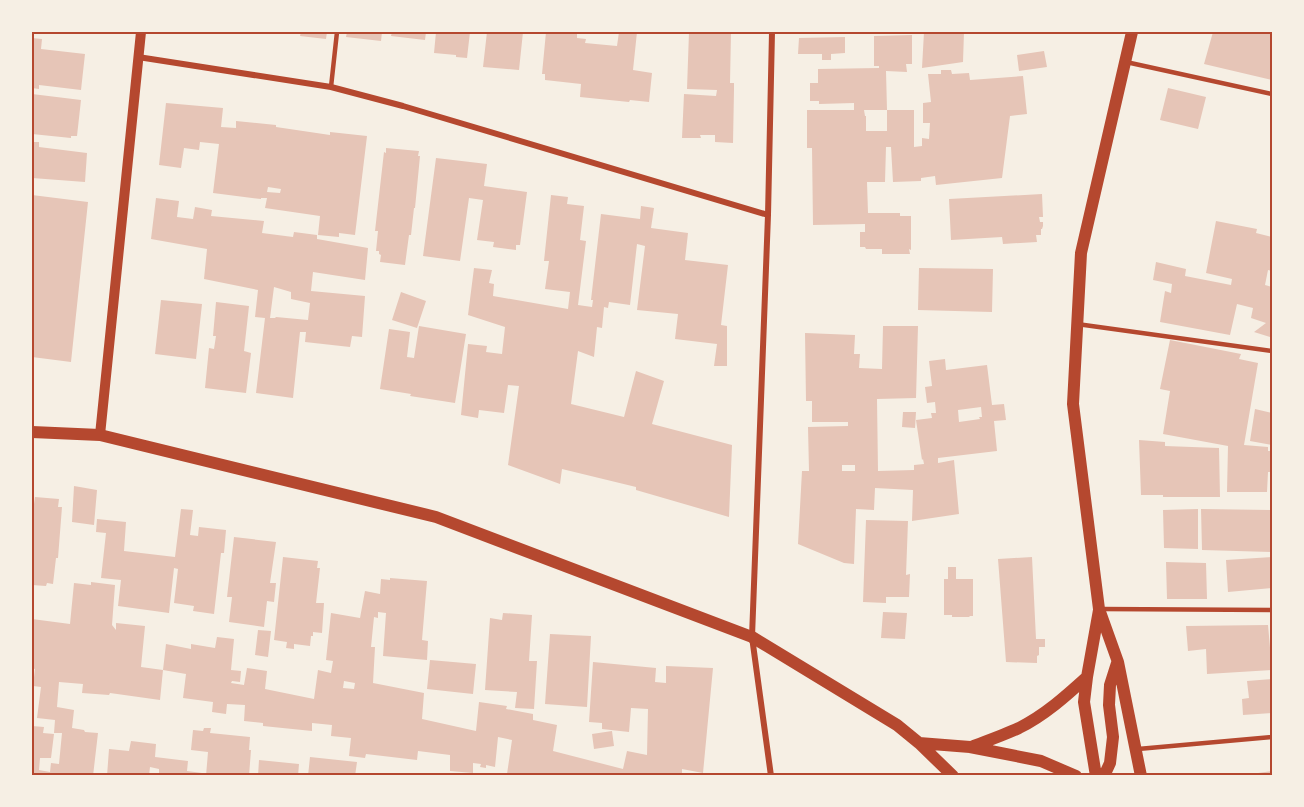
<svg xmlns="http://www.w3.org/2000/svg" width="1304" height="807" viewBox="0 0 1304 807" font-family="Spectral,serif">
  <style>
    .building { fill: #e6c5b7; fill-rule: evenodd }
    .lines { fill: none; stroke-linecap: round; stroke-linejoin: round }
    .service { stroke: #b5482f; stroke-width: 4.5 }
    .minor { stroke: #b5482f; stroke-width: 6 }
    .tertiary { stroke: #b5482f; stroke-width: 10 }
    .secondary { stroke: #b5482f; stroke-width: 12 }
    .neatline { fill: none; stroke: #b5482f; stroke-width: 2 }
  </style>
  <rect width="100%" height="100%" fill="#f6efe4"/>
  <path class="building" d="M 301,32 L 327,32 L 326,39 L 300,36 Z
    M 347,32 L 382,32 L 381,41 L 346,37 Z
    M 392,32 L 426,32 L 425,40 L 391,36 Z
    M 436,32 L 470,32 L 467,58 L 456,57 L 456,55 L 434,53 Z
    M 487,32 L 523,32 L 519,70 L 483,67 Z
    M 546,32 L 577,32 L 577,38 L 586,39 L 585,43 L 617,46 L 619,32 L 637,32 L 633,70 L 652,73 L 649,102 L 630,100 L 629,102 L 580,97 L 581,84 L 545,80 L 545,74 L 542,74 Z
    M 689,32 L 731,32 L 730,83 L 734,83 L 734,90 L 733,143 L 715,142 L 715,135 L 700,135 L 701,138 L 682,138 L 684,94 L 716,96 L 717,90 L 687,89 Z
    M 924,32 L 964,32 L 963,62 L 922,68 Z
    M 1213,32 L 1272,32 L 1272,80 L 1204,64 Z
    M 912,35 L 912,64 L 906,64 L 907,72 L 886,71 L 887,110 L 864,110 L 865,116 L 866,116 L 866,131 L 887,131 L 887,110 L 914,110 L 914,147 L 922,146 L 922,138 L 929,139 L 930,123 L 923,123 L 923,103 L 931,102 L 928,74 L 941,74 L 941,70 L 951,70 L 952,74 L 969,73 L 970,80 L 1023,76 L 1027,114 L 1010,116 L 1002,178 L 936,185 L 935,176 L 921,178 L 921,181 L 893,182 L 891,147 L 886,147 L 885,182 L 867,182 L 868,213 L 900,213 L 900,216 L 911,216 L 911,250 L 909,249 L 910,254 L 882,254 L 882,249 L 866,249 L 865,247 L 860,247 L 860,232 L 865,232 L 865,224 L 813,225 L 812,148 L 807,148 L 807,110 L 854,110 L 854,103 L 819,104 L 819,101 L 810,101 L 810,83 L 818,83 L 818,69 L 879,68 L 879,66 L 874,66 L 874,36 Z
    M 845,37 L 845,53 L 831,54 L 831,60 L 822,60 L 822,54 L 798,54 L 799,38 Z
    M 32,38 L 42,39 L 41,49 L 85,54 L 81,90 L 39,85 L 39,89 L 32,88 Z
    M 1044,51 L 1047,67 L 1019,71 L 1017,55 Z
    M 1168,88 L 1206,97 L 1198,129 L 1160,120 Z
    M 32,94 L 81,100 L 77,136 L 71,136 L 71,138 L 32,134 Z
    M 166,103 L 223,108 L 221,127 L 236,128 L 236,121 L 276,125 L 276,127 L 330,135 L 330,132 L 367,136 L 355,235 L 339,233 L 339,237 L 318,235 L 320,216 L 265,208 L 267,198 L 261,198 L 261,199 L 213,193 L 219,144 L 200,142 L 199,150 L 184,148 L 181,168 L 159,165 ZM 268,187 L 281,189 L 280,193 L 267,192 Z
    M 32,142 L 39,142 L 39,147 L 87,153 L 85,182 L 32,178 Z
    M 386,148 L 419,151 L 418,156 L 420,156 L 415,208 L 414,208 L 411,235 L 409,235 L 405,265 L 380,262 L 381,255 L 379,254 L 379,251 L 376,251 L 378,231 L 375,231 L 384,152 L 386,153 Z
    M 436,158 L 487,164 L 484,186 L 527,192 L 520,245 L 516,245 L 516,250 L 493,247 L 494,242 L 477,240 L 483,200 L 469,198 L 460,261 L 423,256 Z
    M 1042,194 L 1043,217 L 1039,217 L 1040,222 L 1043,222 L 1043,226 L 1042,229 L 1041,229 L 1041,235 L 1036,235 L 1037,242 L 1003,244 L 1002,237 L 951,240 L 949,199 Z
    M 32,195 L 88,202 L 71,362 L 32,357 Z
    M 551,195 L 568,197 L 567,204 L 584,206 L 580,240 L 586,241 L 578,305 L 592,307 L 593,300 L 591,300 L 601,214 L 640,219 L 641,206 L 654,208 L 651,228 L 688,233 L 685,260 L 728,265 L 721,325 L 727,326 L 727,366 L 714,366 L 717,344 L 675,339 L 678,314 L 637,310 L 645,246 L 637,244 L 630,305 L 609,302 L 608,308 L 604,307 L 602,328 L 597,327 L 594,357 L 578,351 L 571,404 L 624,417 L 636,371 L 664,381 L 652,424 L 732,445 L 729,517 L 636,490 L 636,487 L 562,469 L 560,484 L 508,465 L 519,386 L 508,385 L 504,413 L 479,410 L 478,418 L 461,415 L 468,344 L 487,346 L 486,352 L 502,354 L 505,327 L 468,315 L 474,268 L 492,270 L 489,283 L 494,284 L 493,296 L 568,309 L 570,292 L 545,289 L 549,261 L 544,261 Z
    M 156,198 L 179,201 L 177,217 L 193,219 L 195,207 L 212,210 L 211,216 L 264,221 L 262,233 L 293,237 L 294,232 L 317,235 L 317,239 L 368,248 L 365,280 L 313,272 L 311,291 L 365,296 L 362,337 L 352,336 L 350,347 L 305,342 L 306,332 L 300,332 L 293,398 L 256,393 L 265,318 L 255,317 L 258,290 L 204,279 L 207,249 L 151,239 ZM 274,287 L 291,292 L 291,299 L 310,303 L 308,320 L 276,317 L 275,318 L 270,318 Z
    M 1216,221 L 1257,229 L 1256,233 L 1272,237 L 1272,271 L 1268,270 L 1265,285 L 1272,287 L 1272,335 L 1270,337 L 1254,332 L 1266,323 L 1251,318 L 1253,308 L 1237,304 L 1230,335 L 1160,322 L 1165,291 L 1171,293 L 1172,284 L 1153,280 L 1156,262 L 1186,269 L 1185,276 L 1231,285 L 1232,279 L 1206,273 Z
    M 919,268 L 993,269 L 992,312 L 918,310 Z
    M 401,292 L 426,301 L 417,328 L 392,320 Z
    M 161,300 L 202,304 L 196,359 L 155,354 Z
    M 216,302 L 249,306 L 244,351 L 251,353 L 246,393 L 205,388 L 209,348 L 214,349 L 216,336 L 213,336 Z
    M 419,326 L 466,334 L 455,403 L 410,396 L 411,394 L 380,389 L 389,329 L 410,332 L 407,357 L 414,358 Z
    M 883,326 L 918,326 L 916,398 L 877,399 L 878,471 L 914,470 L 914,465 L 924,464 L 923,459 L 922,460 L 916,420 L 932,418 L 931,413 L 936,413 L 935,402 L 927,403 L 925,387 L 932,386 L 929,361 L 945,359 L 946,370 L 987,365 L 992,405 L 1004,404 L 1006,420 L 994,421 L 997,451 L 938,458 L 938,463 L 954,460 L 959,514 L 912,521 L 913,490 L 875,488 L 874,510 L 856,509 L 854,564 L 844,563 L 798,544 L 802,471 L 809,471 L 808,427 L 848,426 L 848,422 L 812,422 L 812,401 L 806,401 L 805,333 L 855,335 L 854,354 L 860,354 L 859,368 L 882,369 ZM 981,407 L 982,417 L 979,417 L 980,419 L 959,422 L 958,410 ZM 842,465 L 855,465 L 855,471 L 842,471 Z
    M 1170,340 L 1241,354 L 1239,359 L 1258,363 L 1244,445 L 1268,447 L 1268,451 L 1272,451 L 1272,472 L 1268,472 L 1267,492 L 1227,492 L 1228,446 L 1163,434 L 1170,391 L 1160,389 Z
    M 1255,409 L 1272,413 L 1272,445 L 1250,441 Z
    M 903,412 L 916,412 L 915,428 L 902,427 Z
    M 1139,440 L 1165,442 L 1165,446 L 1219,448 L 1220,497 L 1163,497 L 1163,495 L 1141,495 Z
    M 74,486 L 97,490 L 94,525 L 72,522 Z
    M 35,497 L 59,499 L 58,507 L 62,507 L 58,558 L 56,558 L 53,584 L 47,583 L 46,586 L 32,585 L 32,504 L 34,504 Z
    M 181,509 L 193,510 L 190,535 L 198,536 L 199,527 L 226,530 L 224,553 L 221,553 L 214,614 L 193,611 L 194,606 L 174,603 L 178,569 L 174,568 L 169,613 L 118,606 L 121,580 L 101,578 L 106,533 L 96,532 L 97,519 L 126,522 L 124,551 L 175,557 Z
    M 1198,509 L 1198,549 L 1164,548 L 1163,510 Z
    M 1201,509 L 1271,510 L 1271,552 L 1202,550 Z
    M 866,520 L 908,521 L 906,575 L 910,574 L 909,597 L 886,597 L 886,603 L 863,602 Z
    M 234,537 L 276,542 L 270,583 L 276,583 L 274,602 L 267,601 L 264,627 L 229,622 L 232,597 L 227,597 Z
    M 283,557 L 318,561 L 317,568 L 320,568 L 316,603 L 324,603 L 322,633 L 313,632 L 313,636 L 311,636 L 310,646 L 294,644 L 294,649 L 286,648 L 287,642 L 274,640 Z
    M 1032,557 L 1036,639 L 1045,639 L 1045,647 L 1039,647 L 1039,655 L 1037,656 L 1037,663 L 1006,662 L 998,559 Z
    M 1272,557 L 1272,588 L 1228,592 L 1226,560 Z
    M 1166,562 L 1206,563 L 1207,599 L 1167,599 Z
    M 948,567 L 956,567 L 956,579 L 973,579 L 973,616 L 969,616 L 970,617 L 952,617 L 952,615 L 944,615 L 944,579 L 948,579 Z
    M 390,578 L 427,581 L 422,640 L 428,641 L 427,660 L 383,656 L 386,613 L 378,612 L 378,618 L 374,617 L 371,647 L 375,647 L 373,683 L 424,693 L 422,719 L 476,731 L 479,702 L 507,706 L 506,709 L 533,714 L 533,720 L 557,725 L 553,751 L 623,769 L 627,751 L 647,755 L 648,709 L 631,708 L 629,732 L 602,729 L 602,723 L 589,722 L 593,662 L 656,668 L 655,682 L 666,683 L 666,666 L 713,668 L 703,773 L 682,769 L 682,776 L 529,776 L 507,774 L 512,740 L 498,737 L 495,767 L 486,765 L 486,768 L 480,767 L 481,764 L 473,763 L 473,773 L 450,771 L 450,755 L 418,751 L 417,760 L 366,754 L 365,758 L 349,756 L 351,738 L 331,736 L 332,725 L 312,723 L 312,731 L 263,726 L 263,723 L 244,721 L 245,705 L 227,704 L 226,714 L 212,712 L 213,702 L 183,698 L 186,674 L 163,670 L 166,644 L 191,649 L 191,644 L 215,648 L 217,637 L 234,639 L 231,670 L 241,671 L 240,682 L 232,681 L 231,683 L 244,685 L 247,668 L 267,671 L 265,689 L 314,699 L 318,670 L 331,673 L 333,661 L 326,660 L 331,613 L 360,618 L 365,591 L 380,594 L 381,579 L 390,580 ZM 344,681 L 355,683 L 354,689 L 343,688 Z
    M 91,582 L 115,585 L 112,625 L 116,630 L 116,623 L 145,626 L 141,667 L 163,670 L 160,700 L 110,693 L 109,695 L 82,693 L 83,684 L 59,682 L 57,707 L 74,710 L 72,728 L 84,730 L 85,732 L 98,733 L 93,776 L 32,776 L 32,726 L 44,727 L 43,733 L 54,734 L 51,758 L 40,758 L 39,770 L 50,772 L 51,763 L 59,764 L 62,733 L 54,733 L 55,720 L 37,718 L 41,687 L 33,686 L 35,669 L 32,668 L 32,619 L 70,624 L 74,583 L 91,585 Z
    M 883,612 L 907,613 L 905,639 L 881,638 Z
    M 503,613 L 532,615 L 529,661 L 537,661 L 534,709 L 515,708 L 517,692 L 485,690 L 490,618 L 502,620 Z
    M 1268,625 L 1272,670 L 1207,674 L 1206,649 L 1188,651 L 1186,626 Z
    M 258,630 L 271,631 L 268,657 L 255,655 Z
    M 550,634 L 591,636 L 587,707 L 545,704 Z
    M 430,660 L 476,664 L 473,694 L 427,689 Z
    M 1272,679 L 1272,713 L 1243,715 L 1242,699 L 1249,698 L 1247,681 Z
    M 204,728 L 211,728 L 210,733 L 250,737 L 249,750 L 251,750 L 249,776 L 206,776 L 208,752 L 191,750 L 193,730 L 203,731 Z
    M 612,731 L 614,746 L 594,749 L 592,734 Z
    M 131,741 L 156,744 L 155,757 L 188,761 L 187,771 L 202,773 L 202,776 L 159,776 L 159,769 L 150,767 L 149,776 L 107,776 L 109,749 L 129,751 Z
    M 310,757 L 357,762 L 355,776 L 308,776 Z
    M 259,760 L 299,764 L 298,776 L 258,776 Z
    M 1272,771 L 1272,776 L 1259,776 L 1258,773 Z"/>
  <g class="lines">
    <path class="service" d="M 1126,62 L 1272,94
      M 331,87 L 337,32
      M 1077,324 L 1272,351
      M 1101,609 L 1272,610
      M 1138,749 L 1272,737"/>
    <path class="minor" d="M 138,57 L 331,87 L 403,106 L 768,215
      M 771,776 L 752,637 L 768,215 L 772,32"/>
    <path class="tertiary" d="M 100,435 L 141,32"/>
    <path class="secondary" d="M 1132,32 L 1081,253 L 1073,404 L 1099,609 L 1118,662 L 1141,776
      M 32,432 L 100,435 L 436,517 L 752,637 L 897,725 L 919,743 L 953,776
      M 919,743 L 970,747 L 1041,761 L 1076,776
      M 971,747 C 987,741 1004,735 1019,728 C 1045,715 1066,696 1087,677
      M 1096,776 L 1084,702 L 1087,677 L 1099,610
      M 1104,776 L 1110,763 L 1113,737 L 1109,705 L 1110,685 L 1117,663"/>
  </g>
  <rect width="1304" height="807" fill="none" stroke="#f6efe4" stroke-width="66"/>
  <rect x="33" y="33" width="1238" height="741" class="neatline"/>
</svg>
